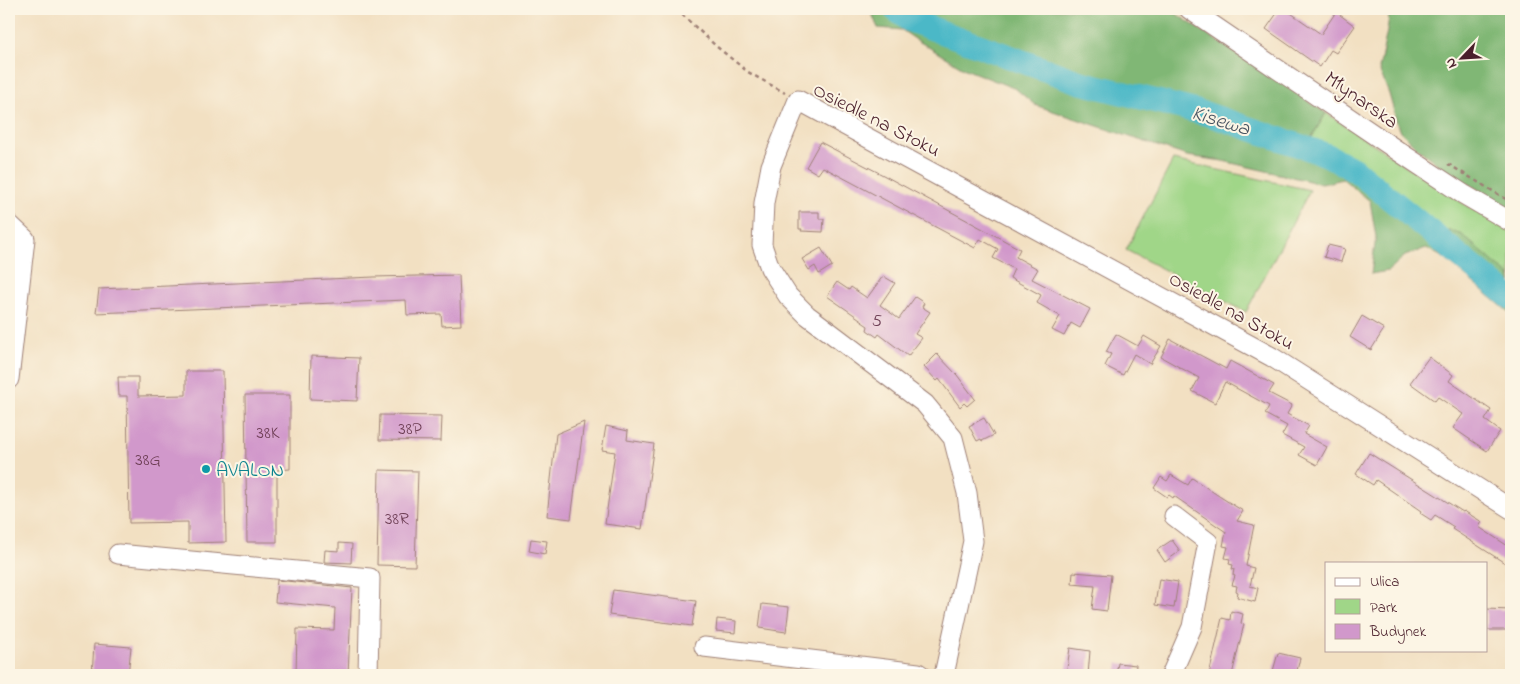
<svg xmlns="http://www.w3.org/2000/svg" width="1520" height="684" viewBox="0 0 1520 684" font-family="'Indie Flower',sans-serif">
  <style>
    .green { fill: #a0d688; stroke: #757a5a }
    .forest { fill: #80b774; stroke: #656b50 }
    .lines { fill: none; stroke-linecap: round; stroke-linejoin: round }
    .river { stroke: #4bb8c7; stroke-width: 24 }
    .building { fill: #d198cb }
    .minor-casing { stroke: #9e8076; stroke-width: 21 }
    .path { stroke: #9e8076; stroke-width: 2.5; stroke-dasharray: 4 4; stroke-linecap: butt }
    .minor { stroke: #fff; stroke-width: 19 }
    .culture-dot { fill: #0f9aa8; stroke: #fcf5e5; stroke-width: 2 }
    .labels { text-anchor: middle; stroke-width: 4; stroke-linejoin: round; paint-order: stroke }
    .number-label { font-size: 18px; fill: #6c3d53 }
    .street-label { font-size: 20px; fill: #4a1f2b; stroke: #fcf5e5 }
    .culture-label { font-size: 20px; fill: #0d838f; stroke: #fcf5e5; text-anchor: start }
    .water-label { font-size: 21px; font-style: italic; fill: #4a5562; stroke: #fcf5e5 }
  </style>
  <rect width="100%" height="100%" fill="#fcf5e5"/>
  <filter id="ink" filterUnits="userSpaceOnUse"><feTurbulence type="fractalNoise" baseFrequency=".02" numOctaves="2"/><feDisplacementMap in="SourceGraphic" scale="10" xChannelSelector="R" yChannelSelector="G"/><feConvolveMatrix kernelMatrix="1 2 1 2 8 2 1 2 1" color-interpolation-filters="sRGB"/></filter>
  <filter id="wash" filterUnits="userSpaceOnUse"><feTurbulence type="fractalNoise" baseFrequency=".0096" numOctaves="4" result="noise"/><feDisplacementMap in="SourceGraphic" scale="20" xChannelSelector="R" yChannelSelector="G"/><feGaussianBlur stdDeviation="1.12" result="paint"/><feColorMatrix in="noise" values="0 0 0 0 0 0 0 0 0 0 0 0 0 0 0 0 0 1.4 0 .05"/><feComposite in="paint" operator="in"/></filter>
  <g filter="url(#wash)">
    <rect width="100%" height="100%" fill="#f2e0c2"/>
    <path class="green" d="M 1326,113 L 1470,208 L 1511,233 L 1511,277 L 1461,235 L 1435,227 L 1384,184 L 1337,151 L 1309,141 Z
      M 1173,160 L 1310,190 L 1246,312 L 1126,250 Z"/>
    <path class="forest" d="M 870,9 L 1169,9 L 1326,113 L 1309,142 L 1337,151 L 1384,184 L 1435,227 L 1461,234 L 1511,277 L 1511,314 L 1444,258 L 1426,248 L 1405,256 L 1388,271 L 1371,274 L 1376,237 L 1370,201 L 1343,179 L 1322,184 L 1223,161 L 1187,156 L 1035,105 L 1016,89 L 965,69 L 915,39 L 902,30 L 878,28 Z
      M 1390,9 L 1511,9 L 1511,210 L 1440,166 L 1417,148 L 1399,130 L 1389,94 L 1379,69 L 1387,31 Z"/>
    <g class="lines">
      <path class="river" d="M 895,9 L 909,20 L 1079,82 L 1207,114 L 1327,155 L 1355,170 L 1511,298"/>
    </g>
    <g id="blocks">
      <path class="building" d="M 1280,9 L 1285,9 L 1321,34 L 1336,12 L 1355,26 L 1336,53 L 1331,50 L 1320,67 L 1266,29 Z
        M 820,142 L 885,176 L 1020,249 L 1016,257 L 1038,269 L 1032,279 L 1090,309 L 1080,328 L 1071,323 L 1064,336 L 1052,330 L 1060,316 L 1037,303 L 1041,295 L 1010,278 L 1014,269 L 993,258 L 998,249 L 980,239 L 975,248 L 823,167 L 818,174 L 806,167 Z
        M 799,212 L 819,212 L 819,219 L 824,219 L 823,232 L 801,231 L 802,229 L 799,229 Z
        M 1328,245 L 1345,249 L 1341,262 L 1324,257 Z
        M 821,248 L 832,266 L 819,274 L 815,266 L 809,270 L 802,259 Z
        M 459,275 L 461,325 L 442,326 L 441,314 L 407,315 L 406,300 L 96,313 L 99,289 L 374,277 Z
        M 883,276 L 895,283 L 880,305 L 899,319 L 915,297 L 924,303 L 922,307 L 930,312 L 915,334 L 922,338 L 908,356 L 879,334 L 877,337 L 867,330 L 868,326 L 862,322 L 863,321 L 827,296 L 837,282 L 849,290 L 851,287 L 867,298 Z
        M 1362,316 L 1384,329 L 1371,350 L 1350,337 Z
        M 1116,334 L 1138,346 L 1144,336 L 1161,346 L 1150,364 L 1134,354 L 1123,375 L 1105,366 L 1111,354 L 1106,352 Z
        M 1170,339 L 1226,369 L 1230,361 L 1274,385 L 1269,393 L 1292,405 L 1287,414 L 1309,426 L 1304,434 L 1327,447 L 1317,465 L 1299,455 L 1304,447 L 1282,435 L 1287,426 L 1265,414 L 1269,406 L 1225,382 L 1215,403 L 1192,391 L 1199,378 L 1161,357 Z
        M 937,354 L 957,375 L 975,399 L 967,406 L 964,403 L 960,407 L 939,379 L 937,381 L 924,367 Z
        M 311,356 L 359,358 L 357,401 L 310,399 Z
        M 1429,357 L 1453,375 L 1449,381 L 1491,410 L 1485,420 L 1500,431 L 1487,451 L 1453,428 L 1463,414 L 1438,397 L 1435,401 L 1410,383 Z
        M 186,371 L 223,371 L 226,542 L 188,543 L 188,522 L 129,523 L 127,396 L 119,396 L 118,377 L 138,377 L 138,396 L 186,395 Z
        M 245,395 L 290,395 L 290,469 L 277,470 L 277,542 L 247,542 Z
        M 380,415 L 442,416 L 441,441 L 379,440 Z
        M 984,418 L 994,435 L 982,441 L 981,439 L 977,441 L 969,426 Z
        M 584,422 L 571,519 L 547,516 L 556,434 Z
        M 606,426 L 628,431 L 627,440 L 654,444 L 642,529 L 605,524 L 615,452 L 602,450 Z
        M 1369,453 L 1463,512 L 1464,511 L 1482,522 L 1479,527 L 1511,548 L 1511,567 L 1452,529 L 1454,527 L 1435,515 L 1431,520 L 1420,513 L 1421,511 L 1376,480 L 1373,485 L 1356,474 Z
        M 379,470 L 418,471 L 415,566 L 377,565 Z
        M 1171,475 L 1188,485 L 1192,478 L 1222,498 L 1243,511 L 1237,521 L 1254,525 L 1246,566 L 1254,568 L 1250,586 L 1258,588 L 1255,602 L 1237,597 L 1238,592 L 1236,591 L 1237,586 L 1232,585 L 1235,576 L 1233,575 L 1234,569 L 1232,569 L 1233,565 L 1229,564 L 1230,559 L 1225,558 L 1228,547 L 1223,546 L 1226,532 L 1174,496 L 1173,498 L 1169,495 L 1167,497 L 1154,488 L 1161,477 L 1167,481 Z
        M 531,539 L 547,541 L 545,554 L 529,551 Z
        M 1172,540 L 1180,551 L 1165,562 L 1157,550 Z
        M 339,543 L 352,544 L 351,563 L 324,562 L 325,550 L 339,551 Z
        M 1073,572 L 1111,575 L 1107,611 L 1092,609 L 1095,586 L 1072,584 Z
        M 1159,579 L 1178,582 L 1174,608 L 1155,605 Z
        M 277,580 L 352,588 L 348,675 L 296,675 L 297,629 L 334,630 L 335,608 L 275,602 Z
        M 613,590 L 696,601 L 692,626 L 609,615 Z
        M 762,604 L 789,607 L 786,632 L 759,628 Z
        M 1486,609 L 1511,610 L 1511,630 L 1486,630 Z
        M 1231,611 L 1243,614 L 1241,623 L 1244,624 L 1232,675 L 1209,675 L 1222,618 L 1230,620 Z
        M 717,619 L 736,621 L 735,633 L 716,631 Z
        M 94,644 L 131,647 L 128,675 L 92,675 Z
        M 1070,648 L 1090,651 L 1088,675 L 1066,675 Z
        M 1278,653 L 1300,658 L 1296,675 L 1281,675 L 1281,673 L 1273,671 Z
        M 1118,663 L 1136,665 L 1135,675 L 1116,675 Z"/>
    </g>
  </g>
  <g filter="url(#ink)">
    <use href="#blocks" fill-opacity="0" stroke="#9e8076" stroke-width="1"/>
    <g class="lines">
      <g class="minor-casing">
        <path id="minor" d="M 1189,9 L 1404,155 L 1463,194 L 1511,222
          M 9,224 L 25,239 L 9,379
          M 118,554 L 370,578 L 368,675
          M 704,647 L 918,673 L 921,675
          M 944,675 L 973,541 L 967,493 L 953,438 L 925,404 L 807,315 L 788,296 L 770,268 L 762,245 L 764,203 L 771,166 L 798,100 L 1272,357 L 1511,509
          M 1171,675 L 1192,627 L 1208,542 L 1174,516"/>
      </g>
      <path class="path" d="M 676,9 L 717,47 L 748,72 L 785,93
        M 1448,164 L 1511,202"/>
      <use href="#minor" class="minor"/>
    </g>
  </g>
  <circle class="culture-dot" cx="206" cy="469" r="5"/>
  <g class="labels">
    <g class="number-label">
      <text x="877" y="326">5</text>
      <text x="410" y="434">38P</text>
      <text x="268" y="438">38K</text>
      <text x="148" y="465">38G</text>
      <text x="397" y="524">38R</text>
    </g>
    <g class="street-label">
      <text transform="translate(1362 99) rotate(35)" y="7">Młynarska</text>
      <text transform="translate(877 119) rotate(27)" y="7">Osiedle na Stoku</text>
      <text transform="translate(1232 310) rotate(29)" y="7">Osiedle na Stoku</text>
    </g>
    <g class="culture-label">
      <text x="216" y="476">AVALON</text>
    </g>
    <g class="water-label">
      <text transform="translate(1221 120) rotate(17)" y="7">Kisewa</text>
    </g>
  </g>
  <rect width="1520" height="684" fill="none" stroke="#fcf5e5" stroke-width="30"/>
  <rect x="1325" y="562" width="162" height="90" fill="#fcf5e5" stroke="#b59f9b"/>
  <rect x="1335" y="578" width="25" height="8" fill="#ffffff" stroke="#b59f9b"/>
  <text x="1370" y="586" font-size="15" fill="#4a1f2b">Ulica</text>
  <rect x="1335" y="599" width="25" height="15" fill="#a0d688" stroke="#b59f9b"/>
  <text x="1370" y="612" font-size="15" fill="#4a1f2b">Park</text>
  <rect x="1335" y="624" width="25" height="15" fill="#d198cb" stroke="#b59f9b"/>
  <text x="1370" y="636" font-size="15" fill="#4a1f2b">Budynek</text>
  <g transform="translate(1462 58) rotate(245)" stroke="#fcf5e5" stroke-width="4" paint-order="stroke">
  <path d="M0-4L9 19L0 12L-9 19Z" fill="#4a1f2b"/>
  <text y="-8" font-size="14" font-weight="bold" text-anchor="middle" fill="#4a1f2b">N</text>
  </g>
</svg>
